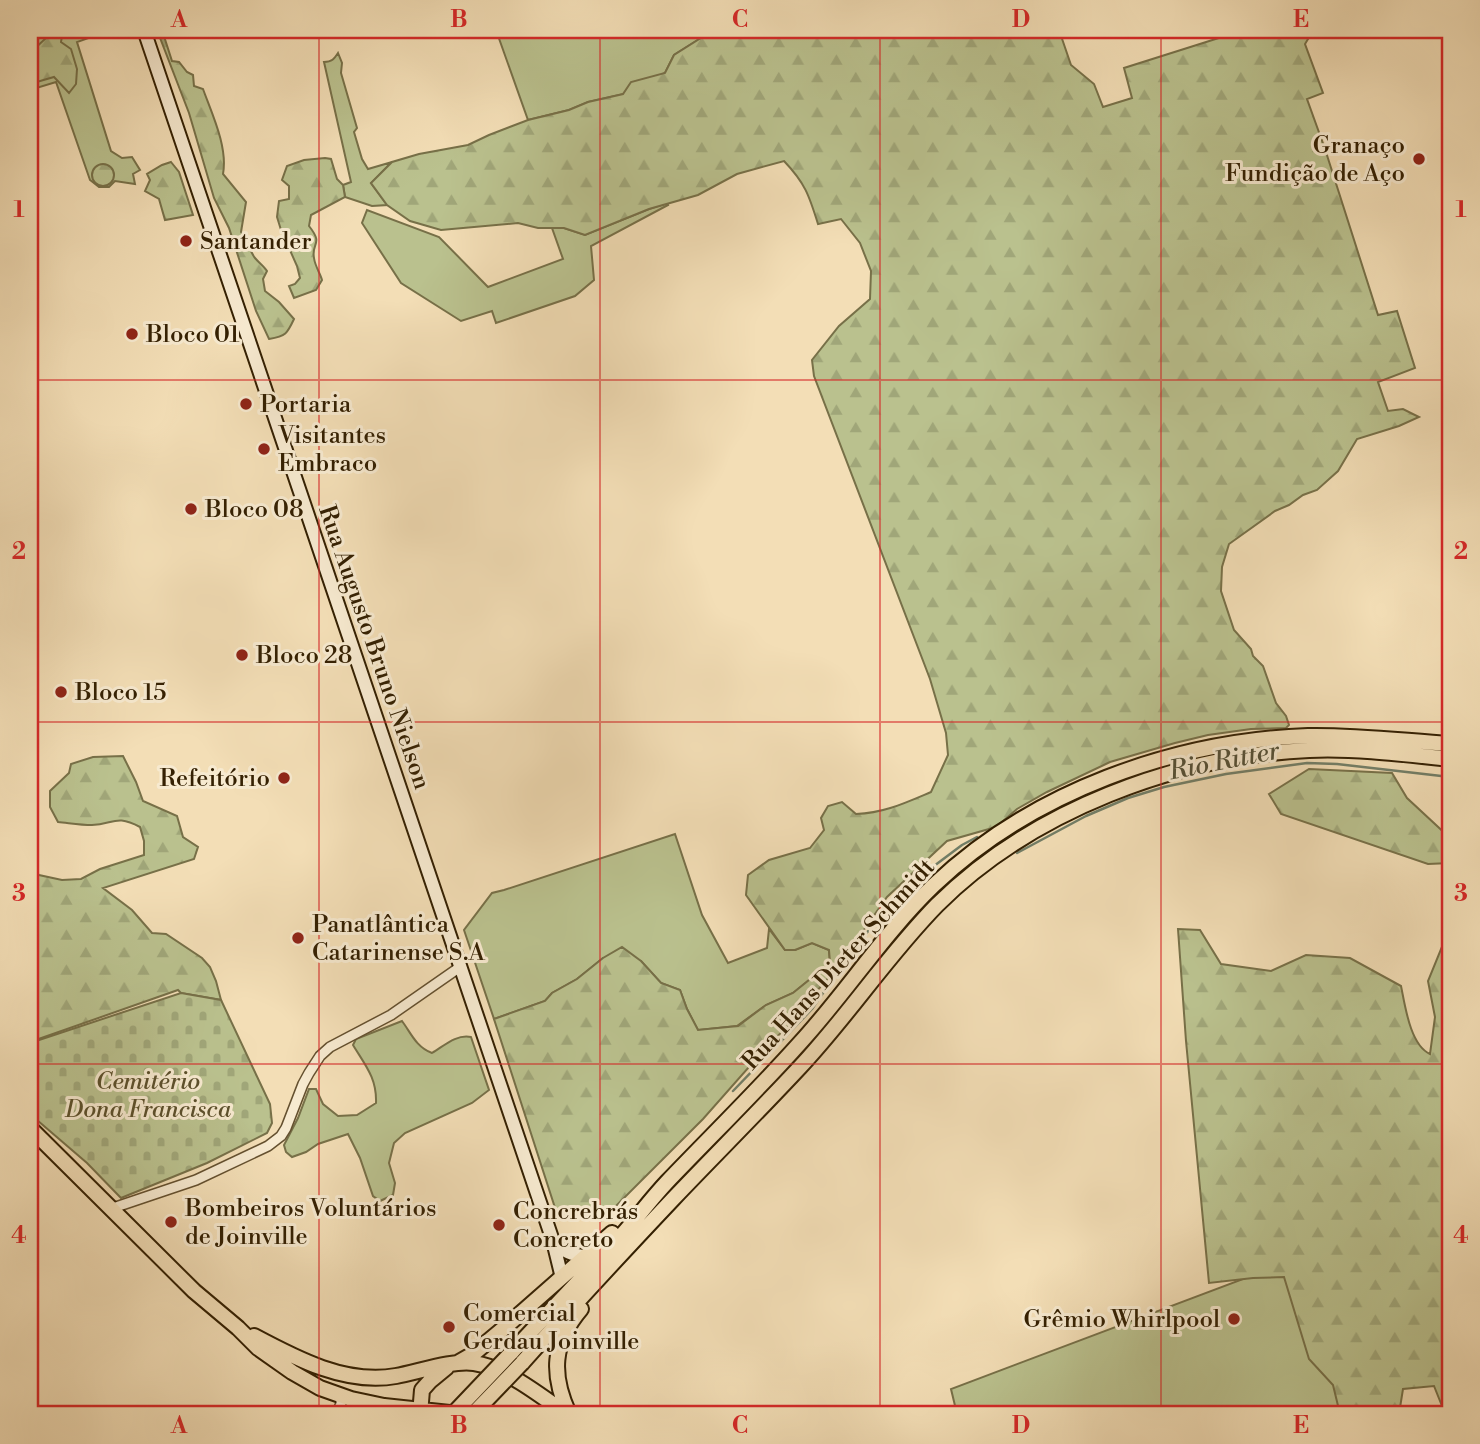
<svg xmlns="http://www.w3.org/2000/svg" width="1480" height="1444" viewBox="0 0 1480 1444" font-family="'Libre Bodoni',serif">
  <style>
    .grass { fill: #bac18e; stroke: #777048; stroke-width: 2 }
    .forest { fill: url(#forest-firs); stroke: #777048; stroke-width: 2 }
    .cemetery { fill: url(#cemetery-stones); stroke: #777048; stroke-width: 2 }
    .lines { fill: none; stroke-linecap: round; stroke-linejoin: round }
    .stream { stroke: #727e67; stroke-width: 2.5 }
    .street-casing { stroke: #64502f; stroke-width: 12 }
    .secondary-casing { stroke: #342002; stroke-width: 16 }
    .primary-casing { stroke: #342002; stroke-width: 18 }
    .street { stroke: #f7ead0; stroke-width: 9 }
    .secondary { stroke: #f7ead0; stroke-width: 12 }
    .primary { stroke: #f3deb6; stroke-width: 14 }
    .primary-bridge-casing { stroke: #342002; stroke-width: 18; stroke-linecap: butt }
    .primary-bridge { stroke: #f3deb6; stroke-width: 14 }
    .grid { fill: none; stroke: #d62828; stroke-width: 2; stroke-opacity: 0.55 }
    .poi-dot { fill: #8f2418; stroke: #f7ead0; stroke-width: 2.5 }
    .labels { text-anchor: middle; stroke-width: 6; stroke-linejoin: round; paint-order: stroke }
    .poi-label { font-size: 24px; fill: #342002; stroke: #f7ead0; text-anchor: start }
    .street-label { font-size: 24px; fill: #342002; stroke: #f7ead0 }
    .park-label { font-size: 24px; font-style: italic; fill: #5c502c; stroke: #f7ead0 }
    .water-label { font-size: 26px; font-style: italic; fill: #534f35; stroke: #f7ead0 }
    .neatline { fill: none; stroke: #d62828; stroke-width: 2.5 }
    .grid-label { font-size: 23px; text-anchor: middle; font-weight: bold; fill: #d62828 }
  </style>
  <defs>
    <pattern id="forest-firs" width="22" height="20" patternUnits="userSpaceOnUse" patternTransform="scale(1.75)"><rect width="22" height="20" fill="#bac18e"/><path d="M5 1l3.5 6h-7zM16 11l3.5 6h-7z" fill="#a0a679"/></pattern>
    <pattern id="cemetery-stones" width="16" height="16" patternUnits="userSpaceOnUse" patternTransform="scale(1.75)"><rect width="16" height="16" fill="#bac18e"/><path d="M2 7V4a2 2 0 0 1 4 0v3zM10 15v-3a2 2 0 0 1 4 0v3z" fill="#a0a679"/></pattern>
  </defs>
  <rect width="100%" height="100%" fill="#f3deb6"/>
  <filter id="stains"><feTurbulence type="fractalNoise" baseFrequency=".00286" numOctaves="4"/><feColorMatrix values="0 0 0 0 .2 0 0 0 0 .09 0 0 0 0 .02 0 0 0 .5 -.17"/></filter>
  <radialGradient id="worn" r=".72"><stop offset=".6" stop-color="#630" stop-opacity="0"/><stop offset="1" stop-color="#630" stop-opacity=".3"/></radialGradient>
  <path class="grass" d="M 30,30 L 111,30 L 77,42 L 111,151 L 122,158 L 132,157 L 140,170 L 133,174 L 135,184 L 115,181 L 109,187 L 99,187 L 90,180 L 56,82 L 30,90 Z
    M 496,30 L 704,30 L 704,36 L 674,55 L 665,73 L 624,94 L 588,102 L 569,110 L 528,120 Z
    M 338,53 L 342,63 L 341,73 L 357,128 L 354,132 L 362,159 L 368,169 L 392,162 L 371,183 L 387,205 L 372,206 L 345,197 L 343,185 L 351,182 L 324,62 C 332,62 334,59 338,53 Z
    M 667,203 L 668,205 L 591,246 L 594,280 L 575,296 L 496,323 L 492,311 L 461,321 L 401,283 L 362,223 L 367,210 L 439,237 L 488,287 L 563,259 L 552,228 L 564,228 L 585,235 L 649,209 Z
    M 675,834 L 702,915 L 728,963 L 767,948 L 769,929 L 785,950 L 795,950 L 812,943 L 829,950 L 830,963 L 793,993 L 766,1005 L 737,1026 L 698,1030 L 687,1009 L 680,990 L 661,983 L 641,961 L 603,958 L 577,979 L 552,993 L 545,1001 L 494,1019 L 464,930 L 492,893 L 504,890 Z
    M 402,1021 C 411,1033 416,1047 432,1053 C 444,1046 456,1034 471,1037 L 489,1090 L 472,1103 L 405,1133 L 394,1143 L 389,1163 L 395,1183 L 393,1195 L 380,1201 L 373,1196 L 360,1158 L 348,1134 L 318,1144 L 306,1152 L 292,1157 L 286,1152 L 284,1145 L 298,1118 L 309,1089 L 316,1089 L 323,1104 L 338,1116 L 357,1115 L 376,1103 C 377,1078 365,1065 353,1045 L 356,1039 Z
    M 1320,1250 L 1350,1414 L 957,1414 L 951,1389 Z"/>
  <path class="forest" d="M 56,30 L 63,30 L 61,42 L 71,49 L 77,69 L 76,84 L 69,93 L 54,77 L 30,84 L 30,53 L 46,38 L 52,38 Z
    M 157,30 L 162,30 L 172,61 L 179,62 L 187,72 L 193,75 L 194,86 L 203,89 C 212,114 228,147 223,174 L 246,202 L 241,232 C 248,241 250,252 255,258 C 259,263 264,266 267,271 L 263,279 L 265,291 L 279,302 L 294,319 C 287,334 286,336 269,339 L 256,311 L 229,228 L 214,198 L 189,113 Z
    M 704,30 L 1059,30 L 1071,65 L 1094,84 L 1103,107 L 1132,98 L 1124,68 L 1244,30 L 1264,30 L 1268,31 L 1308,30 L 1311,34 L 1305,44 L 1323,93 L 1307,99 L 1325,149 L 1378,315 L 1397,311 L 1415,368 L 1378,382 L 1388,411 L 1403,409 L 1419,417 L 1399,426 L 1357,439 L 1338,471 L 1317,490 L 1303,495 L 1289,505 L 1275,511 L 1229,544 L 1222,567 L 1221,591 L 1234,630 L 1251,649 L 1253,656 L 1263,666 L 1276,703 L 1286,716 L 1289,725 L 1286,728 L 1251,729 L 1208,735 L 1175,743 L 1110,762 L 1047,792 L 1017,809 L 996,827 L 947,841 L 887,897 L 837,968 L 816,992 L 799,1017 L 772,1041 L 703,1119 L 601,1221 L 589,1211 L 558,1217 L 494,1019 L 545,1001 L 552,993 L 577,979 L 603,958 L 622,947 L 641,961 L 661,983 L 680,990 L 687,1009 L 698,1030 L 738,1026 L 766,1005 L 793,993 L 830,963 L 829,950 L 812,943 L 795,950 L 785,950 L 746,895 L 748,875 L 769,860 L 810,848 L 824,830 L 821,818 L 828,806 L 842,802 L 856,814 C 884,813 905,803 931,792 L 948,755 L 946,733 L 930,679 L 814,376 L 812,360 L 839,326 L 870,299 L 871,271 L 860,243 L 841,219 L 818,224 C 809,195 805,183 784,161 L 737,174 L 698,195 L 649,209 L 585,235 L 564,228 L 538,228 L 518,223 L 441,230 L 410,221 L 387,205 L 371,183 L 392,162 L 419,154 L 468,145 L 489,135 L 528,120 L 569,110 L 588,102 L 623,94 L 631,82 L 665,73 L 674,55 L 704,36 Z
    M 325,158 L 331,159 L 337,179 L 343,185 L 345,197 L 311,215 L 309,226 C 324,245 311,242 314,258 C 315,266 320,273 322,280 L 316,290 L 294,298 L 289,286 L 295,284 L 300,278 L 297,266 L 281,230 L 277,217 L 279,201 L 289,199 L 289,186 L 282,180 L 287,166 L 304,160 Z
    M 171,162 L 179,172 L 193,215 L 165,220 L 159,199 L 145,191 L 150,180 L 147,174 L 162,165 Z
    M92 175a11 11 0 1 1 22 0a11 11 0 1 1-22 0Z
    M 123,756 L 136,782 L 143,801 L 177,816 L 183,837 L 198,847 L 194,859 L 103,888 L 132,910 L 152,933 L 166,934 L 202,958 L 210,967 L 216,981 L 221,1000 L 181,993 L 178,990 L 30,1042 L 30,866 L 39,875 L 62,880 L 81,879 L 100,869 L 144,855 L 144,841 L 140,827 C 116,814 114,824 92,825 C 80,825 69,823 58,822 L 50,807 L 50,791 L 69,773 L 71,764 L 93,757 Z
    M 1309,769 L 1392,773 L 1407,798 L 1450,838 L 1450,863 L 1428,864 L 1281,814 L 1269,794 Z
    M 1178,929 L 1200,930 L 1221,964 L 1271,971 L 1306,955 L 1350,958 L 1401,986 C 1405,1005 1410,1045 1430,1054 L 1435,1017 L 1428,981 L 1448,932 L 1450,931 L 1450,1414 L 1438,1414 L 1444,1411 L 1434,1386 L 1403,1389 L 1399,1414 L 1340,1414 L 1333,1385 L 1309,1359 L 1284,1277 L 1253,1278 L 1209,1283 L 1186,1041 Z"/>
  <path class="cemetery" d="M 181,993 L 221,1000 L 270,1104 L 272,1123 L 267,1133 L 207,1163 L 121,1198 L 87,1163 L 30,1114 L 30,1043 Z"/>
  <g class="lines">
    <path class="stream" d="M 1017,853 L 1086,816 L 1128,798 L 1164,787 L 1226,774 L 1307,763 L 1337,764 L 1450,777
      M 733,1091 L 812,1009 L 856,945 L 884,913 L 922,875 L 962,845 L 977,837"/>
    <g class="street-casing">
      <path id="street" d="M 110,1209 L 196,1180 L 268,1146 L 281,1136 L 286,1128 L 303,1084 L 309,1073 L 320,1056 L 330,1047 L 391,1015 L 460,967
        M 336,1414 L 341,1404 L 341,1396"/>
    </g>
    <g class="secondary-casing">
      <path id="secondary" d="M 144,30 L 553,1241 L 562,1278
        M 553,1241 C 566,1253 570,1255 587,1256"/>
    </g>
    <g class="primary-casing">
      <path id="primary" d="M 30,1128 L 194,1291 L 238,1328 L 258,1348 L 292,1372 L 320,1388 L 351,1399 L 384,1406 L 459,1414
        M 254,1336 C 297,1359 346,1385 396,1376 C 418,1372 452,1360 474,1363 C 507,1368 540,1396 567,1414
        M 511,1353 C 547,1314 585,1275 621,1236 C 637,1218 651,1199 667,1182 C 711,1136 757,1091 799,1044 C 846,993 883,934 934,885 C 1032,792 1173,741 1308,736 C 1355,735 1403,741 1450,744
        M 459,1362 L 473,1354 L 503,1329 L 612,1233
        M 522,1363 C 571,1308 622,1253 673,1199 C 715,1155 758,1112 800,1067 C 848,1016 887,956 937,905 C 1031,811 1177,756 1309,750 C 1356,748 1403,754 1450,759
        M 420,1414 L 422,1390 L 430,1381 L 447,1367
        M 569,1414 C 551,1375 552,1343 581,1309"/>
    </g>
    <use href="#street" class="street"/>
    <use href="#secondary" class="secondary"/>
    <use href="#primary" class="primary"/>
    <g class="primary-bridge-casing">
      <path id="primary-bridge" d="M 453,1414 L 511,1353
        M 473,1414 L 522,1363"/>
    </g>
    <use href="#primary-bridge" class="primary-bridge"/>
  </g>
  <path class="grid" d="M 319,30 L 319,1414M 600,30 L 600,1414M 880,30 L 880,1414M 1161,30 L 1161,1414M 30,380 L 1450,380M 30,722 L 1450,722M 30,1064 L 1450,1064"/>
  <g class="poi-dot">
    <circle cx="1419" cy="159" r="7"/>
    <circle cx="186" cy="241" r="7"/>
    <circle cx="132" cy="334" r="7"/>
    <circle cx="246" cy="404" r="7"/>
    <circle cx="264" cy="449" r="7"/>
    <circle cx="191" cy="509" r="7"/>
    <circle cx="242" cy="655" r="7"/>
    <circle cx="61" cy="692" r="7"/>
    <circle cx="284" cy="778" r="7"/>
    <circle cx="298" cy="938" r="7"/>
    <circle cx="171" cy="1222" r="7"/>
    <circle cx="499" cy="1225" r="7"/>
    <circle cx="1234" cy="1319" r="7"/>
    <circle cx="449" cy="1327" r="7"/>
  </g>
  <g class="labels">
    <g class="poi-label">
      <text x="1405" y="153" text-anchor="end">Granaço<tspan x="1405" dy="28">Fundição de Aço</tspan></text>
      <text x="200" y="249">Santander</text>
      <text x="146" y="342">Bloco 01</text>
      <text x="260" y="412">Portaria</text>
      <text x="278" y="443">Visitantes<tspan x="278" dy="28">Embraco</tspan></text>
      <text x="205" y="517">Bloco 08</text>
      <text x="256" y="663">Bloco 28</text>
      <text x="75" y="700">Bloco 15</text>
      <text x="270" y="786" text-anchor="end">Refeitório</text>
      <text x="312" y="932">Panatlântica<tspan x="312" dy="28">Catarinense S.A</tspan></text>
      <text x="185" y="1216">Bombeiros Voluntários<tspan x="185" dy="28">de Joinville</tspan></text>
      <text x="513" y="1219">Concrebrás<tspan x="513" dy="28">Concreto</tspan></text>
      <text x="463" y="1321">Comercial<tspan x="463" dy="28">Gerdau Joinville</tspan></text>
      <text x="1220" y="1327" text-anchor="end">Grêmio Whirlpool</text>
    </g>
    <g class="street-label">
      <text transform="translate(375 647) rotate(71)" y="8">Rua Augusto Bruno Nielson</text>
      <text transform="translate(838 964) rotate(-48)" y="8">Rua Hans Dieter Schmidt</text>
    </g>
    <g class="park-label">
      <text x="148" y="1089">Cemitério<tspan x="148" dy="28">Dona Francisca</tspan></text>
    </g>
    <g class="water-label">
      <text transform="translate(1224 760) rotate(-11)" y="9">Rio Ritter</text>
    </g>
  </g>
  <rect width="1480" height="1444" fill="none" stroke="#f3deb6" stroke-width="77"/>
  <rect x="38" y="38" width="1404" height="1368" class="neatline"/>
  <g class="grid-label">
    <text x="179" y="27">A</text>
    <text x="459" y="27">B</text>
    <text x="740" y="27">C</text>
    <text x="1021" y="27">D</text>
    <text x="1301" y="27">E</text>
    <text x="19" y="217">1</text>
    <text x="1461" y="217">1</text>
    <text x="19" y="559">2</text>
    <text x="1461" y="559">2</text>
    <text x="19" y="901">3</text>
    <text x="1461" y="901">3</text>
    <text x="19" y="1243">4</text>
    <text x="1461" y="1243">4</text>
    <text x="179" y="1433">A</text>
    <text x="459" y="1433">B</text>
    <text x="740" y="1433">C</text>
    <text x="1021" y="1433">D</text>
    <text x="1301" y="1433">E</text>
  </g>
  <rect width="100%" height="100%" filter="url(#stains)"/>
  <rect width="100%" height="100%" fill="url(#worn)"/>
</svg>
